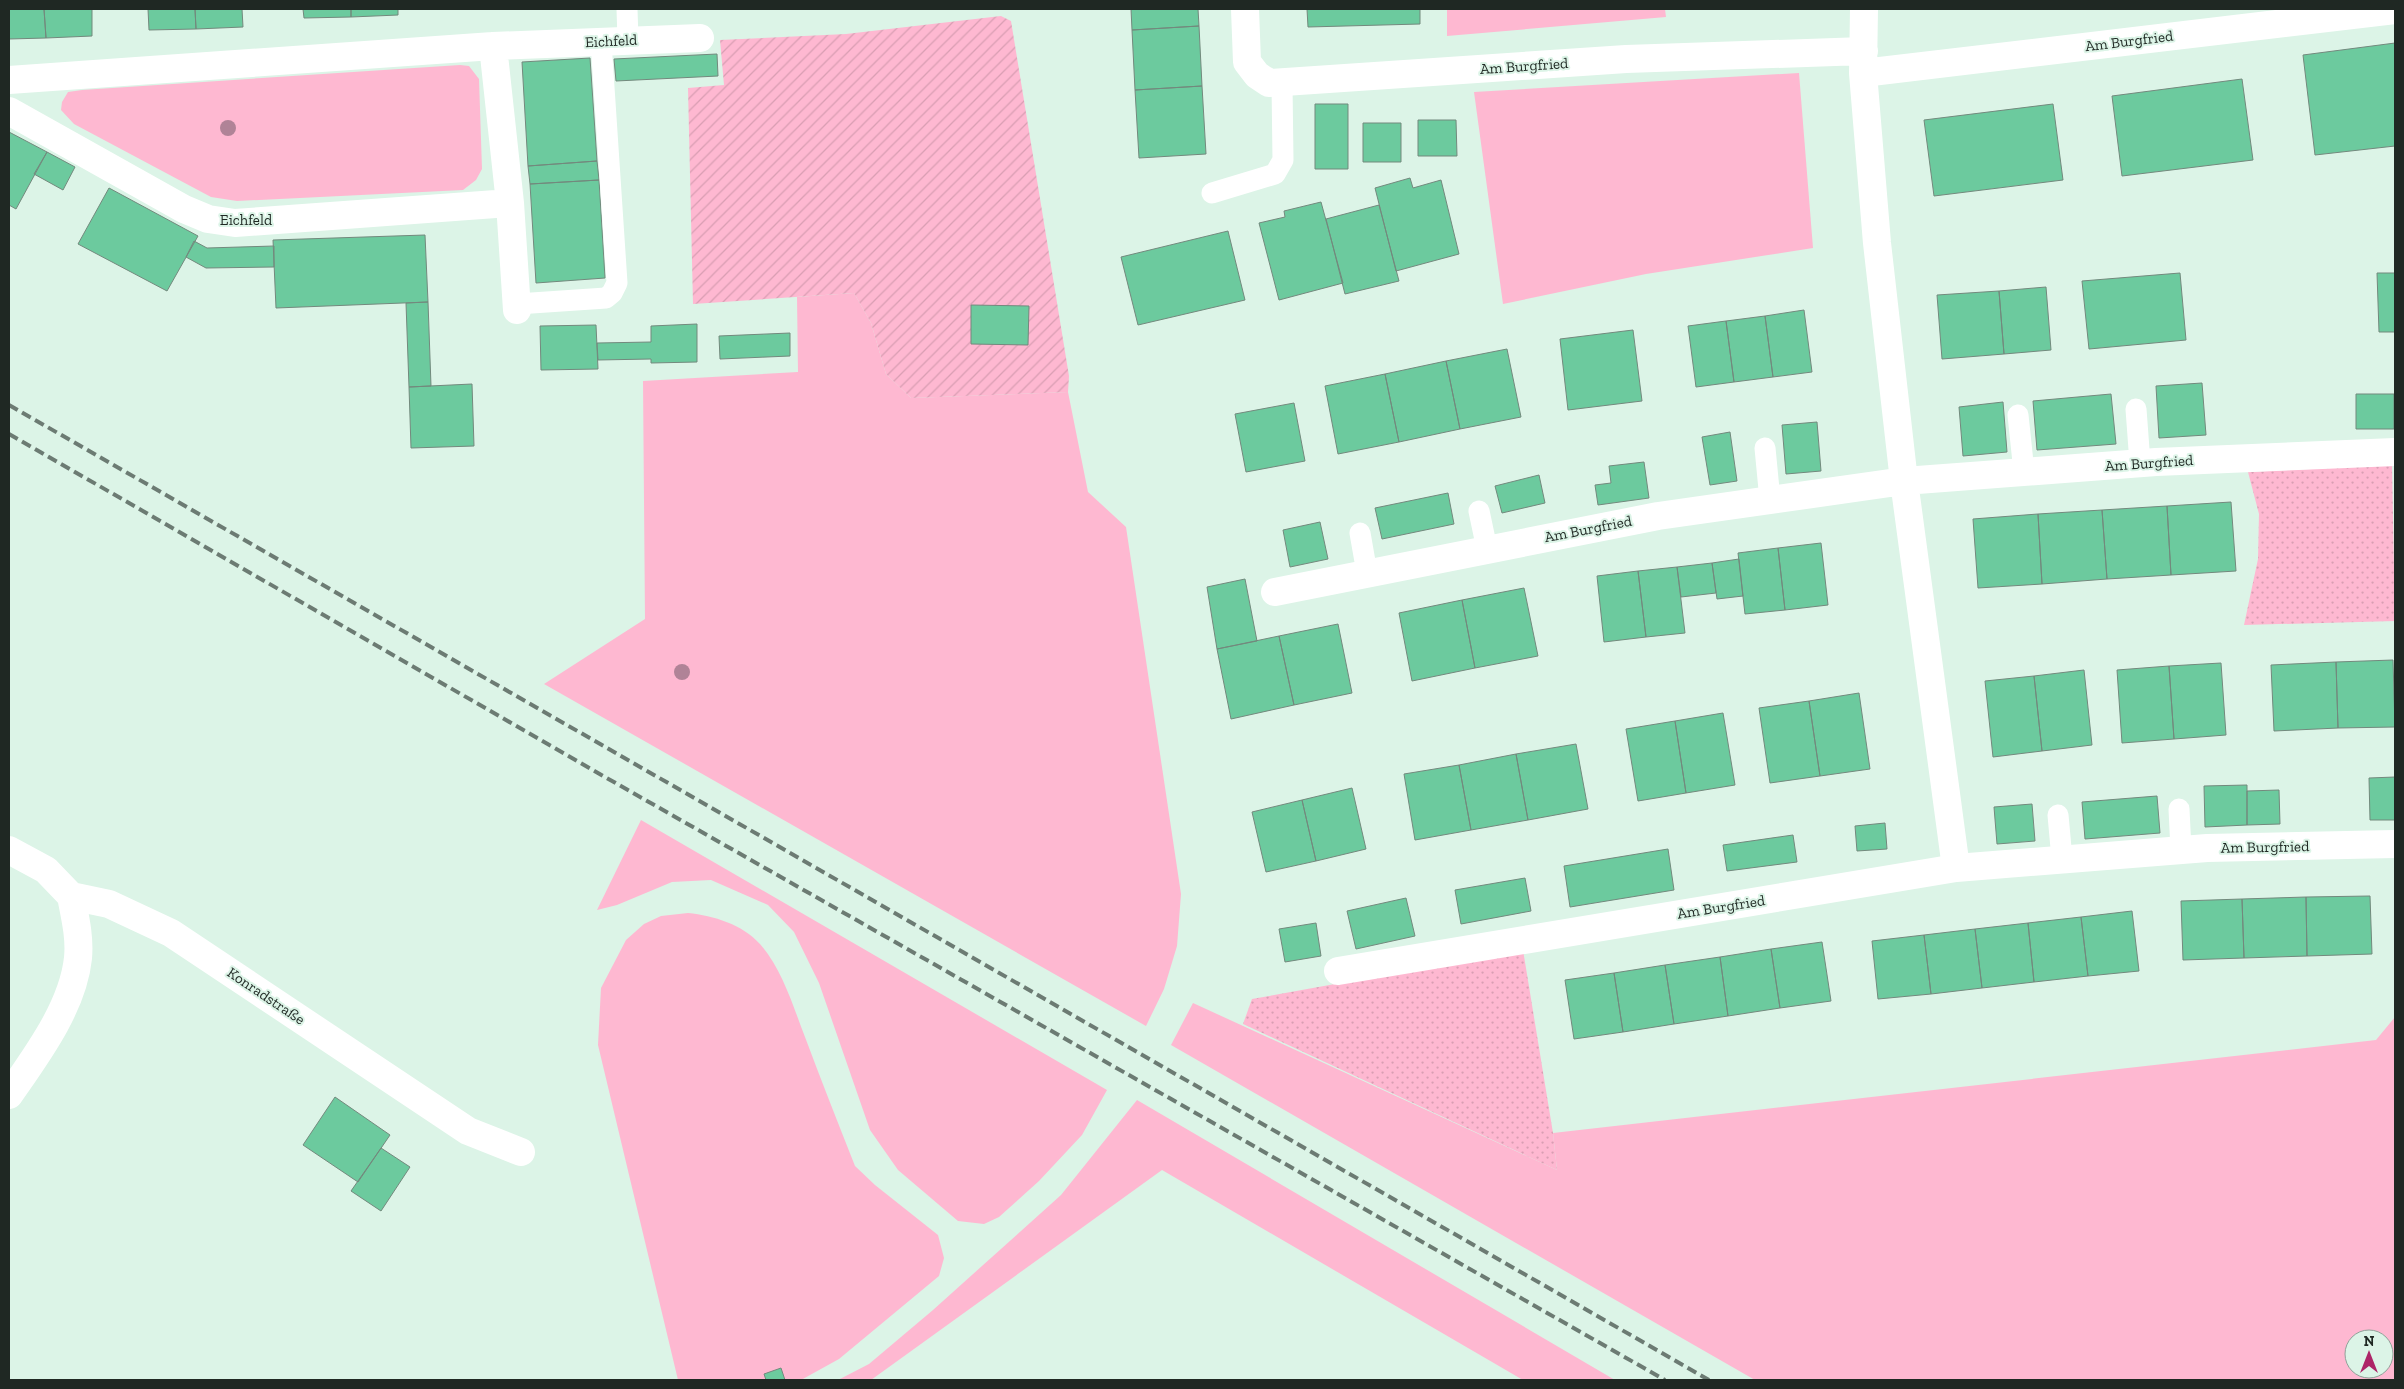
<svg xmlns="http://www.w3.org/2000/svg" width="2404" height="1389" viewBox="0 0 2404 1389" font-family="'Zilla Slab',serif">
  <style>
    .grass { fill: #feb8d1; fill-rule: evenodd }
    .park { fill: url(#park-dots) }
    .garden { fill: url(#garden-furrows) }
    .building { fill: #6cca9e; stroke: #73897d }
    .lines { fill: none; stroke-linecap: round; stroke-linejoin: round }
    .service { stroke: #fff; stroke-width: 21 }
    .minor { stroke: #fff; stroke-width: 28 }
    .rail { stroke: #6c7b73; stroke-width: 4; stroke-dasharray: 10 5; stroke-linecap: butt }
    .tree { fill: #b08397 }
    .labels { text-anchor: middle; stroke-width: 4; stroke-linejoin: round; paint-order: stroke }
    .street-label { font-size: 15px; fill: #1f2823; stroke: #dcf4e7 }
  </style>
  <defs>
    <pattern id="park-dots" width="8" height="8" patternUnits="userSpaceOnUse" patternTransform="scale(1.25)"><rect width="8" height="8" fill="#feb8d1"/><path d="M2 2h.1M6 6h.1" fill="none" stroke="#d99eb3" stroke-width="1.8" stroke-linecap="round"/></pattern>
    <pattern id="garden-furrows" width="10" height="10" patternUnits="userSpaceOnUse" patternTransform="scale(1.25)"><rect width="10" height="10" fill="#feb8d1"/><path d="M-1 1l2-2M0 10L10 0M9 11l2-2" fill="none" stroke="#d99eb3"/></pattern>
  </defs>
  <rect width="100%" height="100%" fill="#dcf4e7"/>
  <path class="grass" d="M 1447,9 L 1665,9 L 1666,17 L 1447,36 Z
    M 460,65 L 469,66 L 479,79 L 482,169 L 476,180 L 463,190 L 237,201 L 211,197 L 74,124 L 61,110 L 62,102 L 68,92 L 82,90 Z
    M 1799,73 L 1813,248 L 1646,274 L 1503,304 L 1474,92 Z
    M 854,293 L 871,323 L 886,374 L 911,398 L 1068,392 L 1088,492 L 1126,527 L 1181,894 L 1177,946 L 1164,989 L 1146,1026 L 544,684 L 645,619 L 643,381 L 798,372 L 797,297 Z
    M 641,820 L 1107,1090 L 1082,1135 L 1039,1181 L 999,1217 L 984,1224 L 958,1221 L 898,1170 L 870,1130 L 819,983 L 794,932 L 768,905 L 711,880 L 672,882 L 617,905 L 597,910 Z
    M 688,913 C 714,916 742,924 760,944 C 782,969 793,1006 805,1037 C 821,1080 838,1123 855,1166 L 875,1185 L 938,1235 L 944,1258 L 939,1276 L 839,1359 L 801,1380 L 678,1380 L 598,1045 L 601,988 L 626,940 L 644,924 L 661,916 Z
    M 1193,1003 L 1557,1170 L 1553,1133 L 2376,1040 L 2395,1017 L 2395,1380 L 1755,1380 L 1171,1045 ZM 2354,1339 L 2384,1339 L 2384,1369 L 2354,1369 Z
    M 1137,1100 L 1615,1380 L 1523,1380 L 1162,1170 L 871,1380 L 838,1380 L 869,1364 L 933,1310 L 1061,1195 Z"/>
  <path class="park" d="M 2392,465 L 2395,621 L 2244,625 L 2258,559 L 2259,514 L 2248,472 Z
    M 1523,950 L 1553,1133 L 1557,1170 L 1243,1024 L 1252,999 Z"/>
  <path class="garden" d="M 1001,16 L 1011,21 L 1069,376 L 1068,392 L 911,398 L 886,374 L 871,323 L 854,293 L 693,304 L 688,88 L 724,85 L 720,40 L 846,34 Z"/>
  <path class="building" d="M 9,9 L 44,9 L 46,38 L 9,39 Z
    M 44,9 L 92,9 L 92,36 L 46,38 Z
    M 148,9 L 195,9 L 196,29 L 149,30 Z
    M 195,9 L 242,9 L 243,27 L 196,29 Z
    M 303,9 L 351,9 L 351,17 L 304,18 Z
    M 351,9 L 398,9 L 398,15 L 351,17 Z
    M 1131,9 L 1198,9 L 1199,26 L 1132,30 Z
    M 1307,9 L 1420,9 L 1420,24 L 1308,27 Z
    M 1199,26 L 1202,86 L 1135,90 L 1132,30 Z
    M 2395,43 L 2395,146 L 2315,155 L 2303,55 Z
    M 717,54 L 718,76 L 616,81 L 614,59 Z
    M 590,58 L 597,161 L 528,166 L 522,62 Z
    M 2242,79 L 2253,160 L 2122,176 L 2112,96 Z
    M 1202,86 L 1206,154 L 1139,158 L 1135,90 Z
    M 1315,104 L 1348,104 L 1348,169 L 1315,169 Z
    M 2053,104 L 2063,180 L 1934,196 L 1924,120 Z
    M 1418,120 L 1456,120 L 1457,156 L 1418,156 Z
    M 1363,123 L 1401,123 L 1401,162 L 1363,162 Z
    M 9,132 L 47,152 L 16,209 L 9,205 Z
    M 47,152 L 75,167 L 63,190 L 34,174 Z
    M 597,161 L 599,180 L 530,184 L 528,166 Z
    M 1410,178 L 1413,188 L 1441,180 L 1459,254 L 1396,271 L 1375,188 Z
    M 599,180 L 605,278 L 536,283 L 530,184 Z
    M 109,188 L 198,236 L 167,291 L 78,244 Z
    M 1321,202 L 1343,283 L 1279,300 L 1259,223 L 1285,217 L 1284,211 Z
    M 1379,205 L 1399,281 L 1345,294 L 1326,219 Z
    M 1228,231 L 1245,300 L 1138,325 L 1121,257 Z
    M 425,235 L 428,302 L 276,308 L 273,240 Z
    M 194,241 L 207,248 L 274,246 L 274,267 L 206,268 L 186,257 Z
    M 2180,273 L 2186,340 L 2089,349 L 2082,281 Z
    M 2377,273 L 2395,273 L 2395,332 L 2379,332 Z
    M 2046,287 L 2051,350 L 2004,354 L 1999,291 Z
    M 1999,291 L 2004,354 L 1942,359 L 1937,295 Z
    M 428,302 L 431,386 L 409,387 L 406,303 Z
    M 971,305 L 1029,306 L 1028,345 L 971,344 Z
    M 1804,310 L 1812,372 L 1773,377 L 1765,316 Z
    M 1765,316 L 1773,377 L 1734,382 L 1726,321 Z
    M 1726,321 L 1734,382 L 1696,387 L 1688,326 Z
    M 697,324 L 697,362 L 651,363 L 651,359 L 598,360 L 597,343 L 651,342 L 651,326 Z
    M 596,325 L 598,369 L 541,370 L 540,326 Z
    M 1633,330 L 1642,401 L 1568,410 L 1560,339 Z
    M 790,333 L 790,356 L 720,359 L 719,336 Z
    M 1507,349 L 1521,417 L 1460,429 L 1446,361 Z
    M 1446,361 L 1460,429 L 1399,442 L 1385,374 Z
    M 1385,374 L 1399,442 L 1338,454 L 1325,386 Z
    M 2202,383 L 2206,435 L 2159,438 L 2156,386 Z
    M 472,384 L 474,446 L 411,448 L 409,387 Z
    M 2111,394 L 2116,444 L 2037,450 L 2033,401 Z
    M 2356,394 L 2394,394 L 2394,429 L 2356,429 Z
    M 2003,402 L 2007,452 L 1963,456 L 1959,407 Z
    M 1294,403 L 1305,461 L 1246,472 L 1235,414 Z
    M 1817,422 L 1821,471 L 1786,474 L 1782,425 Z
    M 1730,432 L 1737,481 L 1710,485 L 1702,437 Z
    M 1644,462 L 1649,498 L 1598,505 L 1595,485 L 1611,483 L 1609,466 Z
    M 1539,475 L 1545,503 L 1502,513 L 1495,486 Z
    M 1448,493 L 1454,524 L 1382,539 L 1375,508 Z
    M 2231,502 L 2236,571 L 2171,575 L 2167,506 Z
    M 2167,506 L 2171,575 L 2107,579 L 2102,510 Z
    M 2102,510 L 2107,579 L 2042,584 L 2038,514 Z
    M 2038,514 L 2042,584 L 1978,588 L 1973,519 Z
    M 1320,522 L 1328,559 L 1290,567 L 1283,530 Z
    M 1821,543 L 1828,605 L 1785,610 L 1778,548 Z
    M 1778,548 L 1785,610 L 1745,614 L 1738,553 Z
    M 1739,559 L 1743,596 L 1717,599 L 1712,563 Z
    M 1712,563 L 1716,593 L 1681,597 L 1677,567 Z
    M 1677,567 L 1685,633 L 1646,637 L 1638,571 Z
    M 1638,571 L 1646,637 L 1604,642 L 1597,576 Z
    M 1245,579 L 1257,641 L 1217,649 L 1207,587 Z
    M 1524,588 L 1538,656 L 1475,668 L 1462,600 Z
    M 1462,600 L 1475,668 L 1412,681 L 1399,613 Z
    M 1338,624 L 1352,693 L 1294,705 L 1279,636 Z
    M 1279,636 L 1294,705 L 1231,719 L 1217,649 Z
    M 2393,660 L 2395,727 L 2338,728 L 2336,662 Z
    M 2336,662 L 2338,728 L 2274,731 L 2271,665 Z
    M 2221,663 L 2226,735 L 2174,739 L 2169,666 Z
    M 2169,666 L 2174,739 L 2122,743 L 2117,670 Z
    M 2084,670 L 2092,745 L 2042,751 L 2034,676 Z
    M 2034,676 L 2042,751 L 1993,757 L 1985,681 Z
    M 1859,693 L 1870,769 L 1820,776 L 1809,701 Z
    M 1809,701 L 1820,776 L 1770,783 L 1759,708 Z
    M 1723,713 L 1735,785 L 1686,793 L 1675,721 Z
    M 1675,721 L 1686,793 L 1638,801 L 1626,729 Z
    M 1576,744 L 1588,809 L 1528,820 L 1516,754 Z
    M 1516,754 L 1528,820 L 1471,830 L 1459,765 Z
    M 1459,765 L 1471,830 L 1415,840 L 1404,774 Z
    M 2395,777 L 2395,820 L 2370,820 L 2369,778 Z
    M 2247,785 L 2247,825 L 2205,827 L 2204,786 Z
    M 1352,788 L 1366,849 L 1316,861 L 1302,800 Z
    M 2279,790 L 2280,824 L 2247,825 L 2247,791 Z
    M 2157,796 L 2160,833 L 2085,839 L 2082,802 Z
    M 1302,800 L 1316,861 L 1266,872 L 1252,812 Z
    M 2032,804 L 2035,841 L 1997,844 L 1994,807 Z
    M 1885,823 L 1887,849 L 1857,851 L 1855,826 Z
    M 1793,835 L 1797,862 L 1727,871 L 1723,845 Z
    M 1668,849 L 1674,890 L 1570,907 L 1564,866 Z
    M 1525,878 L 1531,911 L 1461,924 L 1455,890 Z
    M 2370,896 L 2372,954 L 2307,956 L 2306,897 Z
    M 2306,897 L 2307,956 L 2244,958 L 2242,899 Z
    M 1406,898 L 1415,936 L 1356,949 L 1347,911 Z
    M 2242,899 L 2244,958 L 2183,960 L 2181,901 Z
    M 2132,911 L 2139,971 L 2088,976 L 2081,917 Z
    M 2081,917 L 2088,976 L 2034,982 L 2028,923 Z
    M 1316,923 L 1321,956 L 1285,962 L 1279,929 Z
    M 2028,923 L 2034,982 L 1982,988 L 1975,929 Z
    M 1975,929 L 1982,988 L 1931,994 L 1924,935 Z
    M 1924,935 L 1931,994 L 1878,999 L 1872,941 Z
    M 1822,942 L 1831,1001 L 1780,1008 L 1771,949 Z
    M 1771,949 L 1780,1008 L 1728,1016 L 1720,957 Z
    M 1720,957 L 1728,1016 L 1674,1024 L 1665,965 Z
    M 1665,965 L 1674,1024 L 1623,1032 L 1614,973 Z
    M 1614,973 L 1623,1032 L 1574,1039 L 1565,980 Z
    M 335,1097 L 390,1135 L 358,1182 L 303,1145 Z
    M 381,1148 L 410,1167 L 381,1211 L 351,1191 Z
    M 781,1368 L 785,1380 L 766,1380 L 764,1374 Z"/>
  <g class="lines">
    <path class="service" d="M 627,9 L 628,40
      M 1212,193 L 1275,174 L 1283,160 L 1282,84
      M 517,304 L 606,298 L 612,293 L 617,283 L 601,42
      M 2136,409 L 2140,463
      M 2018,415 L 2024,472
      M 1765,448 L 1770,500
      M 1479,511 L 1487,549
      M 1360,533 L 1367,573
      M 2179,809 L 2181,850
      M 2058,815 L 2062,859"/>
    <path class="minor" d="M 1245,9 L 1247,62 L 1257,75 L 1269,83 L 1626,59 L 1864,51
      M 1864,9 L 1863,73 L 1877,243 L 1904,481 L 1956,868
      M 1863,73 L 2395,10
      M 9,80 L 493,46 L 700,38
      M 9,111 L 184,209 L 208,219 L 235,223 L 510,203 L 493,46
      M 510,203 L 517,310
      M 1275,592 L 1658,516 L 1904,481 L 2156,462 L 2395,452
      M 9,850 L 46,870 L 71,896 L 109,904 L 171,933 L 468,1131 L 521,1152
      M 1338,971 L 1956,868 L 2207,848 L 2395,844
      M 9,1095 C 36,1056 73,1007 78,958 C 80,937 75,917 71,896"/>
    <path class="rail" d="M 9,405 L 1709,1380
      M 9,434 L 605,777 L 1665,1380"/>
  </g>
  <g class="tree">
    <circle cx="228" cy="128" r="8"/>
    <circle cx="682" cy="672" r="8"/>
  </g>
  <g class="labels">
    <g class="street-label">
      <text transform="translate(611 41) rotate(-3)" y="5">Eichfeld</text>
      <text transform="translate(2129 41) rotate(-7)" y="5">Am Burgfried</text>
      <text transform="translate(1524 66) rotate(-4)" y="5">Am Burgfried</text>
      <text x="246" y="225">Eichfeld</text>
      <text transform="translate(2149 463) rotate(-4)" y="5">Am Burgfried</text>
      <text transform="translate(1588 529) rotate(-11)" y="5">Am Burgfried</text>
      <text transform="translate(2265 847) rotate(-1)" y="5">Am Burgfried</text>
      <text transform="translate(1721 907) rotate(-9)" y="5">Am Burgfried</text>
      <text transform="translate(266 996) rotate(34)" y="5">Konradstraße</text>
    </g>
  </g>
  <rect width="2404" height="1389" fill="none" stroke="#1f2823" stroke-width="20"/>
  <g transform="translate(2369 1354)"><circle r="24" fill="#dcf4e7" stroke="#90a299"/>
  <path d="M0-4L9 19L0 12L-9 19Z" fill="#ad2568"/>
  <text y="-8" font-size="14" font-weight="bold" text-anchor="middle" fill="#1f2823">N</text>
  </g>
</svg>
